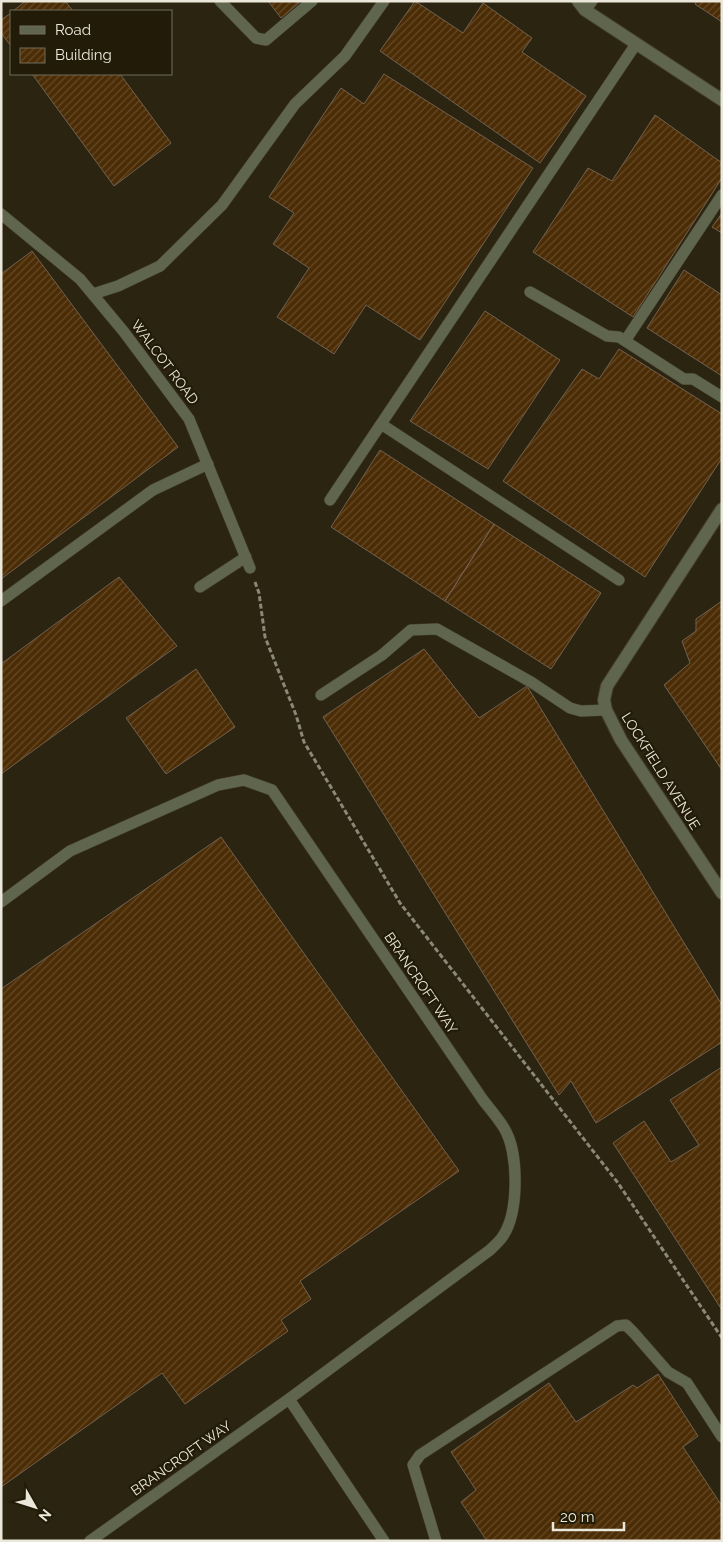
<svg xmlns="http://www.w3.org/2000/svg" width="723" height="1542" viewBox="0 0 723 1542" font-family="Raleway,sans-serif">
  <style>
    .building { fill: url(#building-hatch); stroke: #736150 }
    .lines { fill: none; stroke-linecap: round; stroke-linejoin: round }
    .service-casing { stroke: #453f2c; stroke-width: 12 }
    .minor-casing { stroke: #453f2c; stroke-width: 14 }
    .path { stroke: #8c8777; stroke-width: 3; stroke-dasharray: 5 2.5; stroke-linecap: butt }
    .service { stroke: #5f664d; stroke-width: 11 }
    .minor { stroke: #5f664d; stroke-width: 12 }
    .labels { text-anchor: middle; stroke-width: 4.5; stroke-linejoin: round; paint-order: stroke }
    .street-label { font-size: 14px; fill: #ebe8db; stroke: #211b07 }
  </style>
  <defs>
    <pattern id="building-hatch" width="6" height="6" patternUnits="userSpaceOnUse" patternTransform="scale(1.25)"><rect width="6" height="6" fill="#4b2c05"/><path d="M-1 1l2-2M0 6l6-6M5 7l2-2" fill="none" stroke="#654b29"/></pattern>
  </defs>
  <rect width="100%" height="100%" fill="#2a2410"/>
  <path class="building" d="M 26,1 L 65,1 L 73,11 L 13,11 Z
    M 268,1 L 301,1 L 281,18 Z
    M 415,1 L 463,33 L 483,3 L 532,38 L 522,52 L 586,96 L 540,163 L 380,51 Z
    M 697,1 L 722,1 L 722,22 L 695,4 Z
    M 11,13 L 11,46 L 1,33 L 1,20 Z
    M 32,74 L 120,74 L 171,143 L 114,186 Z
    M 384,74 L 533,168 L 420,340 L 366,305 L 334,354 L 277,317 L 309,268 L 273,244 L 294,213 L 269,197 L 341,88 L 364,104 Z
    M 655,115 L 722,163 L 722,178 L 633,317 L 533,252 L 588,168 L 612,181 Z
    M 722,213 L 722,233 L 712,227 Z
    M 32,251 L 178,447 L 1,579 L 1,274 Z
    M 684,270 L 722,295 L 722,376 L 647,328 Z
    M 485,311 L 560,360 L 488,469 L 410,421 Z
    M 619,349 L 722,414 L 722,458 L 645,577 L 503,481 L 582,369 L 599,379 Z
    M 380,450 L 494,524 L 445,601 L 331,527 Z
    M 494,524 L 601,593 L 551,669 L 445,601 Z
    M 119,577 L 177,646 L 1,774 L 1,664 Z
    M 722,601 L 722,770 L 664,685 L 690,663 L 682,641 L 696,631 L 696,619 Z
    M 424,649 L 479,718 L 527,686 L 722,1005 L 722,1042 L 596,1123 L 571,1081 L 559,1095 L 323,717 Z
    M 196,669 L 235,727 L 166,774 L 126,718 Z
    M 221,837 L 459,1171 L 300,1281 L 311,1299 L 281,1320 L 288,1331 L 185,1404 L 162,1373 L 1,1487 L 1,989 Z
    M 722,1067 L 722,1310 L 613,1143 L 644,1121 L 671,1162 L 699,1145 L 670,1100 Z
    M 658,1374 L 698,1436 L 683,1447 L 722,1506 L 722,1541 L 487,1541 L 461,1502 L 476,1490 L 451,1452 L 549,1383 L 576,1422 L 633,1385 L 637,1388 Z"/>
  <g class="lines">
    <g class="service-casing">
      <path id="service" d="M 220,1 L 256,38 L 266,40 L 312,1
        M 585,10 L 592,1
        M 1,214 L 80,279 L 124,332 L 189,419 L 250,568
        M 530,292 L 607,336 L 619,337 L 684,379 L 693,379 L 722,397
        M 93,294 L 118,286 L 160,266 L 222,205 L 295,104 L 345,56 L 384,1
        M 625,341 L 722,195
        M 381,424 L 619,580
        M 330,500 L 636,44
        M 200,587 L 246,557
        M 1,601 L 153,490 L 208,464
        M 321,695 L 382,655 L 411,630 L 437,629 L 531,682 L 570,708 L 581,711 L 606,710
        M 1,902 L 70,851 L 218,785 L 244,780 L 272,790 L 483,1100 C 490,1109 498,1118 504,1128 C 519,1152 519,1212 503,1236 C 500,1241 494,1246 490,1250 L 289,1399 L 90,1541
        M 289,1399 L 384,1541
        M 436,1541 L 413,1465 L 420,1455 L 617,1326 L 626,1325 L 634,1333 L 668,1372 L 687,1383 L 722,1437"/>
    </g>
    <g class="minor-casing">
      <path id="minor" d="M 578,1 L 585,10 L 722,100
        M 722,509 L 607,686 L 604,700 L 606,710 L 621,740 L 722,893"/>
    </g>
    <path class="path" d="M 255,582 L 259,593 L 265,637 L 296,715 L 304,742 L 400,903 L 618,1183 L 722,1338"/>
    <use href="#service" class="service"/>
    <use href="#minor" class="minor"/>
  </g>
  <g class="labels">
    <g class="street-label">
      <text transform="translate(165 362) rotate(53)" y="5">WALCOT ROAD</text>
      <text transform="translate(661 771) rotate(58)" y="5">LOCKFIELD AVENUE</text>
      <text transform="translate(421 983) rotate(56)" y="5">BRANCROFT WAY</text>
      <text transform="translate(181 1458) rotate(-35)" y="5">BRANCROFT WAY</text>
    </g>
  </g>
  <rect width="723" height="1542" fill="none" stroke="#ebe8db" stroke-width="5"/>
  <rect x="10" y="10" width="162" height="65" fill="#211b07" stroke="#726d5c"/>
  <rect x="20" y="26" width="25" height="8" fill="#5f664d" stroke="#726d5c"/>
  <text x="55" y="35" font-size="15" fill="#ebe8db">Road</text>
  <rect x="20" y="48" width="25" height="15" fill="url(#building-hatch)" stroke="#726d5c"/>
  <text x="55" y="60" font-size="15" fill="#ebe8db">Building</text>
  <g transform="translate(35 1507) rotate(129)" stroke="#211b07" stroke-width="4" paint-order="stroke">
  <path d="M0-4L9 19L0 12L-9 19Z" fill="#ebe8db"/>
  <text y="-8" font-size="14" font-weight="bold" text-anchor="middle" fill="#ebe8db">N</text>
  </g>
  <path d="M553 1522v8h71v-8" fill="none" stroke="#ebe8db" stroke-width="2.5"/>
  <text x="560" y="1522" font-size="15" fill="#ebe8db" stroke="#211b07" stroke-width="4" paint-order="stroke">20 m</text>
</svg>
